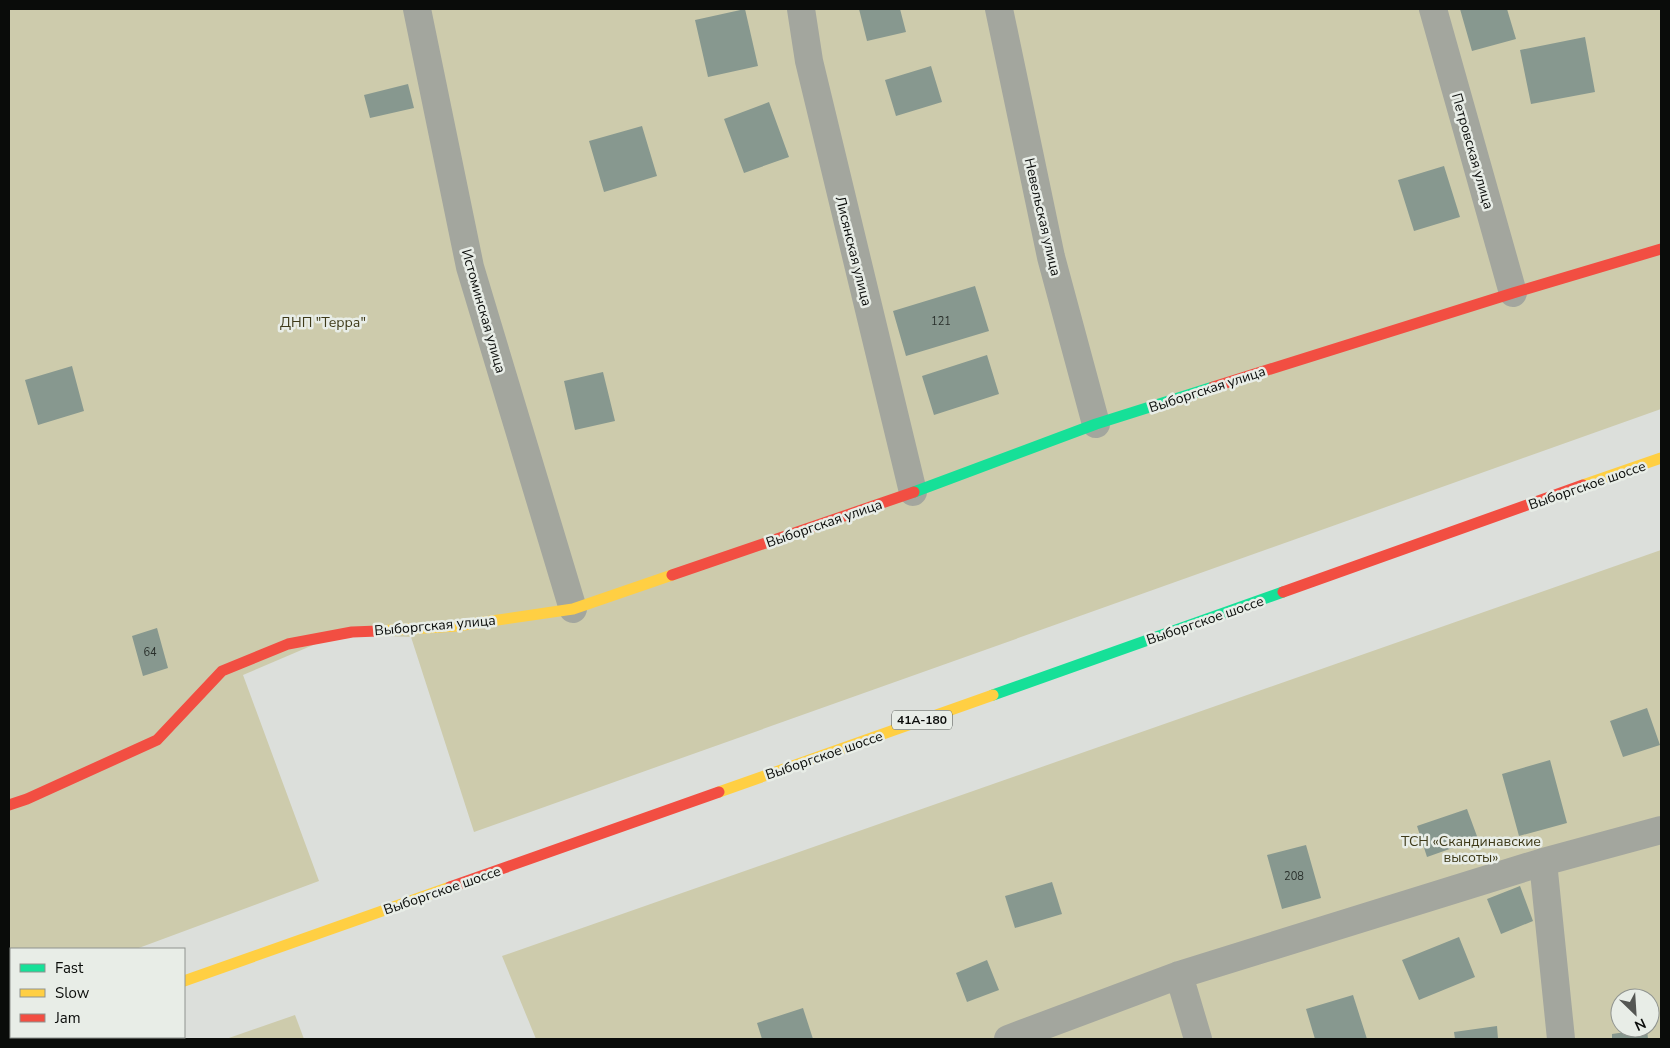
<svg xmlns="http://www.w3.org/2000/svg" width="1670" height="1048" viewBox="0 0 1670 1048" font-family="'Nunito Sans',sans-serif">
  <style>
    .green { fill: #cdcbac; fill-rule: evenodd }
    .building { fill: #87988f }
    .lines { fill: none; stroke-linecap: round; stroke-linejoin: round }
    .street { stroke: #a3a69e; stroke-width: 28 }
    .fast { stroke: #16e098; stroke-width: 11 }
    .slow { stroke: #ffcf43; stroke-width: 11 }
    .jam { stroke: #f24e42; stroke-width: 11 }
    .labels { text-anchor: middle; stroke-width: 5; stroke-linejoin: round; paint-order: stroke }
    .number-label { font-size: 11px; fill: #292f2b }
    .shield { fill: #e8ede7; stroke: #4d504c; stroke-width: 1 }
    .shield-label { font-size: 12px; font-weight: bold; fill: #0a0c0a }
    .street-label { font-size: 14px; fill: #0a0c0a; stroke: #e8ede7 }
    .park-label { font-size: 14px; fill: #3e3a19; stroke: #e8ede7 }
  </style>
  <rect width="100%" height="100%" fill="#dcdfdb"/>
  <path class="green" d="M 9,9 L 1661,9 L 1661,409 L 474,832 L 411,637 L 339,634 L 243,675 L 319,881 L 136,949 L 11,949 L 11,996 L 9,997 Z
    M 1661,550 L 1661,1039 L 536,1039 L 502,956 ZM 1620,998 L 1650,998 L 1650,1028 L 1620,1028 Z
    M 295,1015 L 304,1039 L 226,1039 Z"/>
  <path class="building" d="M 745,9 L 758,66 L 708,77 L 695,20 Z
    M 859,9 L 900,9 L 906,32 L 867,41 Z
    M 1460,9 L 1507,9 L 1516,39 L 1472,51 Z
    M 1585,37 L 1595,92 L 1531,104 L 1520,50 Z
    M 931,66 L 942,102 L 896,116 L 885,80 Z
    M 408,84 L 414,108 L 370,118 L 364,95 Z
    M 769,102 L 789,157 L 744,173 L 724,119 Z
    M 642,126 L 657,176 L 604,192 L 589,141 Z
    M 1444,166 L 1460,217 L 1414,231 L 1398,180 Z
    M 975,286 L 989,331 L 906,356 L 893,311 Z
    M 987,355 L 999,394 L 934,415 L 922,376 Z
    M 72,366 L 84,411 L 38,425 L 25,380 Z
    M 603,372 L 615,421 L 575,430 L 564,381 Z
    M 157,628 L 168,668 L 143,676 L 132,636 Z
    M 1647,708 L 1660,745 L 1623,757 L 1610,721 Z
    M 1550,760 L 1567,823 L 1519,836 L 1502,774 Z
    M 1467,809 L 1478,839 L 1427,857 L 1417,826 Z
    M 1306,845 L 1321,898 L 1282,909 L 1267,855 Z
    M 1052,882 L 1062,914 L 1015,928 L 1005,896 Z
    M 1520,886 L 1533,921 L 1501,934 L 1487,899 Z
    M 1459,937 L 1475,977 L 1419,1000 L 1402,960 Z
    M 987,960 L 999,990 L 967,1002 L 956,973 Z
    M 1353,995 L 1367,1039 L 1315,1039 L 1306,1009 Z
    M 803,1008 L 813,1039 L 762,1039 L 757,1023 Z
    M 1497,1026 L 1498,1039 L 1455,1039 L 1454,1032 Z
    M 1647,1029 L 1648,1039 L 1612,1039 L 1612,1034 Z"/>
  <g class="lines">
    <path class="street" d="M 417,9 L 470,267 L 573,609
      M 801,9 L 809,61 L 913,492
      M 999,9 L 1051,257 L 1096,424
      M 1433,9 L 1513,293
      M 1543,862 L 1561,1039
      M 1179,975 L 1198,1039
      M 1008,1039 L 1179,975 L 1543,862 L 1661,830"/>
    <path class="fast" d="M 914,492 L 1096,424 L 1213,387
      M 993,695 L 1283,592"/>
    <path class="slow" d="M 1583,485 L 1661,458
      M 378,631 L 457,626 L 573,609 L 672,575
      M 719,792 L 993,695
      M 184,981 L 450,887
      M 18,1039 L 25,1037"/>
    <path class="jam" d="M 1213,387 L 1513,293 L 1661,249
      M 672,575 L 914,492
      M 1283,592 L 1583,485
      M 9,805 L 27,799 L 157,740 L 222,671 L 288,644 L 352,632 L 378,631
      M 450,887 L 719,792"/>
  </g>
  <g class="labels">
    <g class="number-label">
      <text x="941" y="325">121</text>
      <text x="150" y="656">64</text>
      <text x="1294" y="880">208</text>
    </g>
    <rect class="shield" x="892" y="710.5" width="60" height="19" rx="4"/>
    <g class="shield-label">
      <text x="922" y="724">41А-180</text>
    </g>
    <g class="street-label">
      <text transform="translate(1473 151) rotate(74)" y="5">Петровская улица</text>
      <text transform="translate(1043 217) rotate(77)" y="5">Невельская улица</text>
      <text transform="translate(854 251) rotate(76)" y="5">Лисянская улица</text>
      <text transform="translate(484 311) rotate(74)" y="5">Истоминская улица</text>
      <text transform="translate(1207 389) rotate(-18)" y="5">Выборгская улица</text>
      <text transform="translate(1587 485) rotate(-19)" y="5">Выборгское шоссе</text>
      <text transform="translate(824 523) rotate(-19)" y="5">Выборгская улица</text>
      <text transform="translate(1205 620) rotate(-19)" y="5">Выборгское шоссе</text>
      <text transform="translate(435 625) rotate(-5)" y="5">Выборгская улица</text>
      <text transform="translate(824 755) rotate(-19)" y="5">Выборгское шоссе</text>
      <text transform="translate(442 890) rotate(-19)" y="5">Выборгское шоссе</text>
    </g>
    <g class="park-label">
      <text x="323" y="327">ДНП "Терра"</text>
      <text x="1471" y="846">ТСН «Скандинавские<tspan x="1471" dy="16">высоты»</tspan></text>
    </g>
  </g>
  <rect width="1670" height="1048" fill="none" stroke="#0a0c0a" stroke-width="20"/>
  <rect x="10" y="948" width="175" height="90" fill="#e8ede7" stroke="#8f938f"/>
  <rect x="20" y="964" width="25" height="8" fill="#16e098" stroke="#8f938f"/>
  <text x="55" y="973" font-size="15" fill="#0a0c0a">Fast</text>
  <rect x="20" y="989" width="25" height="8" fill="#ffcf43" stroke="#8f938f"/>
  <text x="55" y="998" font-size="15" fill="#0a0c0a">Slow</text>
  <rect x="20" y="1014" width="25" height="8" fill="#f24e42" stroke="#8f938f"/>
  <text x="55" y="1023" font-size="15" fill="#0a0c0a">Jam</text>
  <g transform="translate(1635 1013) rotate(155)"><circle r="24" fill="#e8ede7" stroke="#8f938f"/>
  <path d="M0-4L9 19L0 12L-9 19Z" fill="#545653"/>
  <text y="-8" font-size="14" font-weight="bold" text-anchor="middle" fill="#0a0c0a">N</text>
  </g>
</svg>
